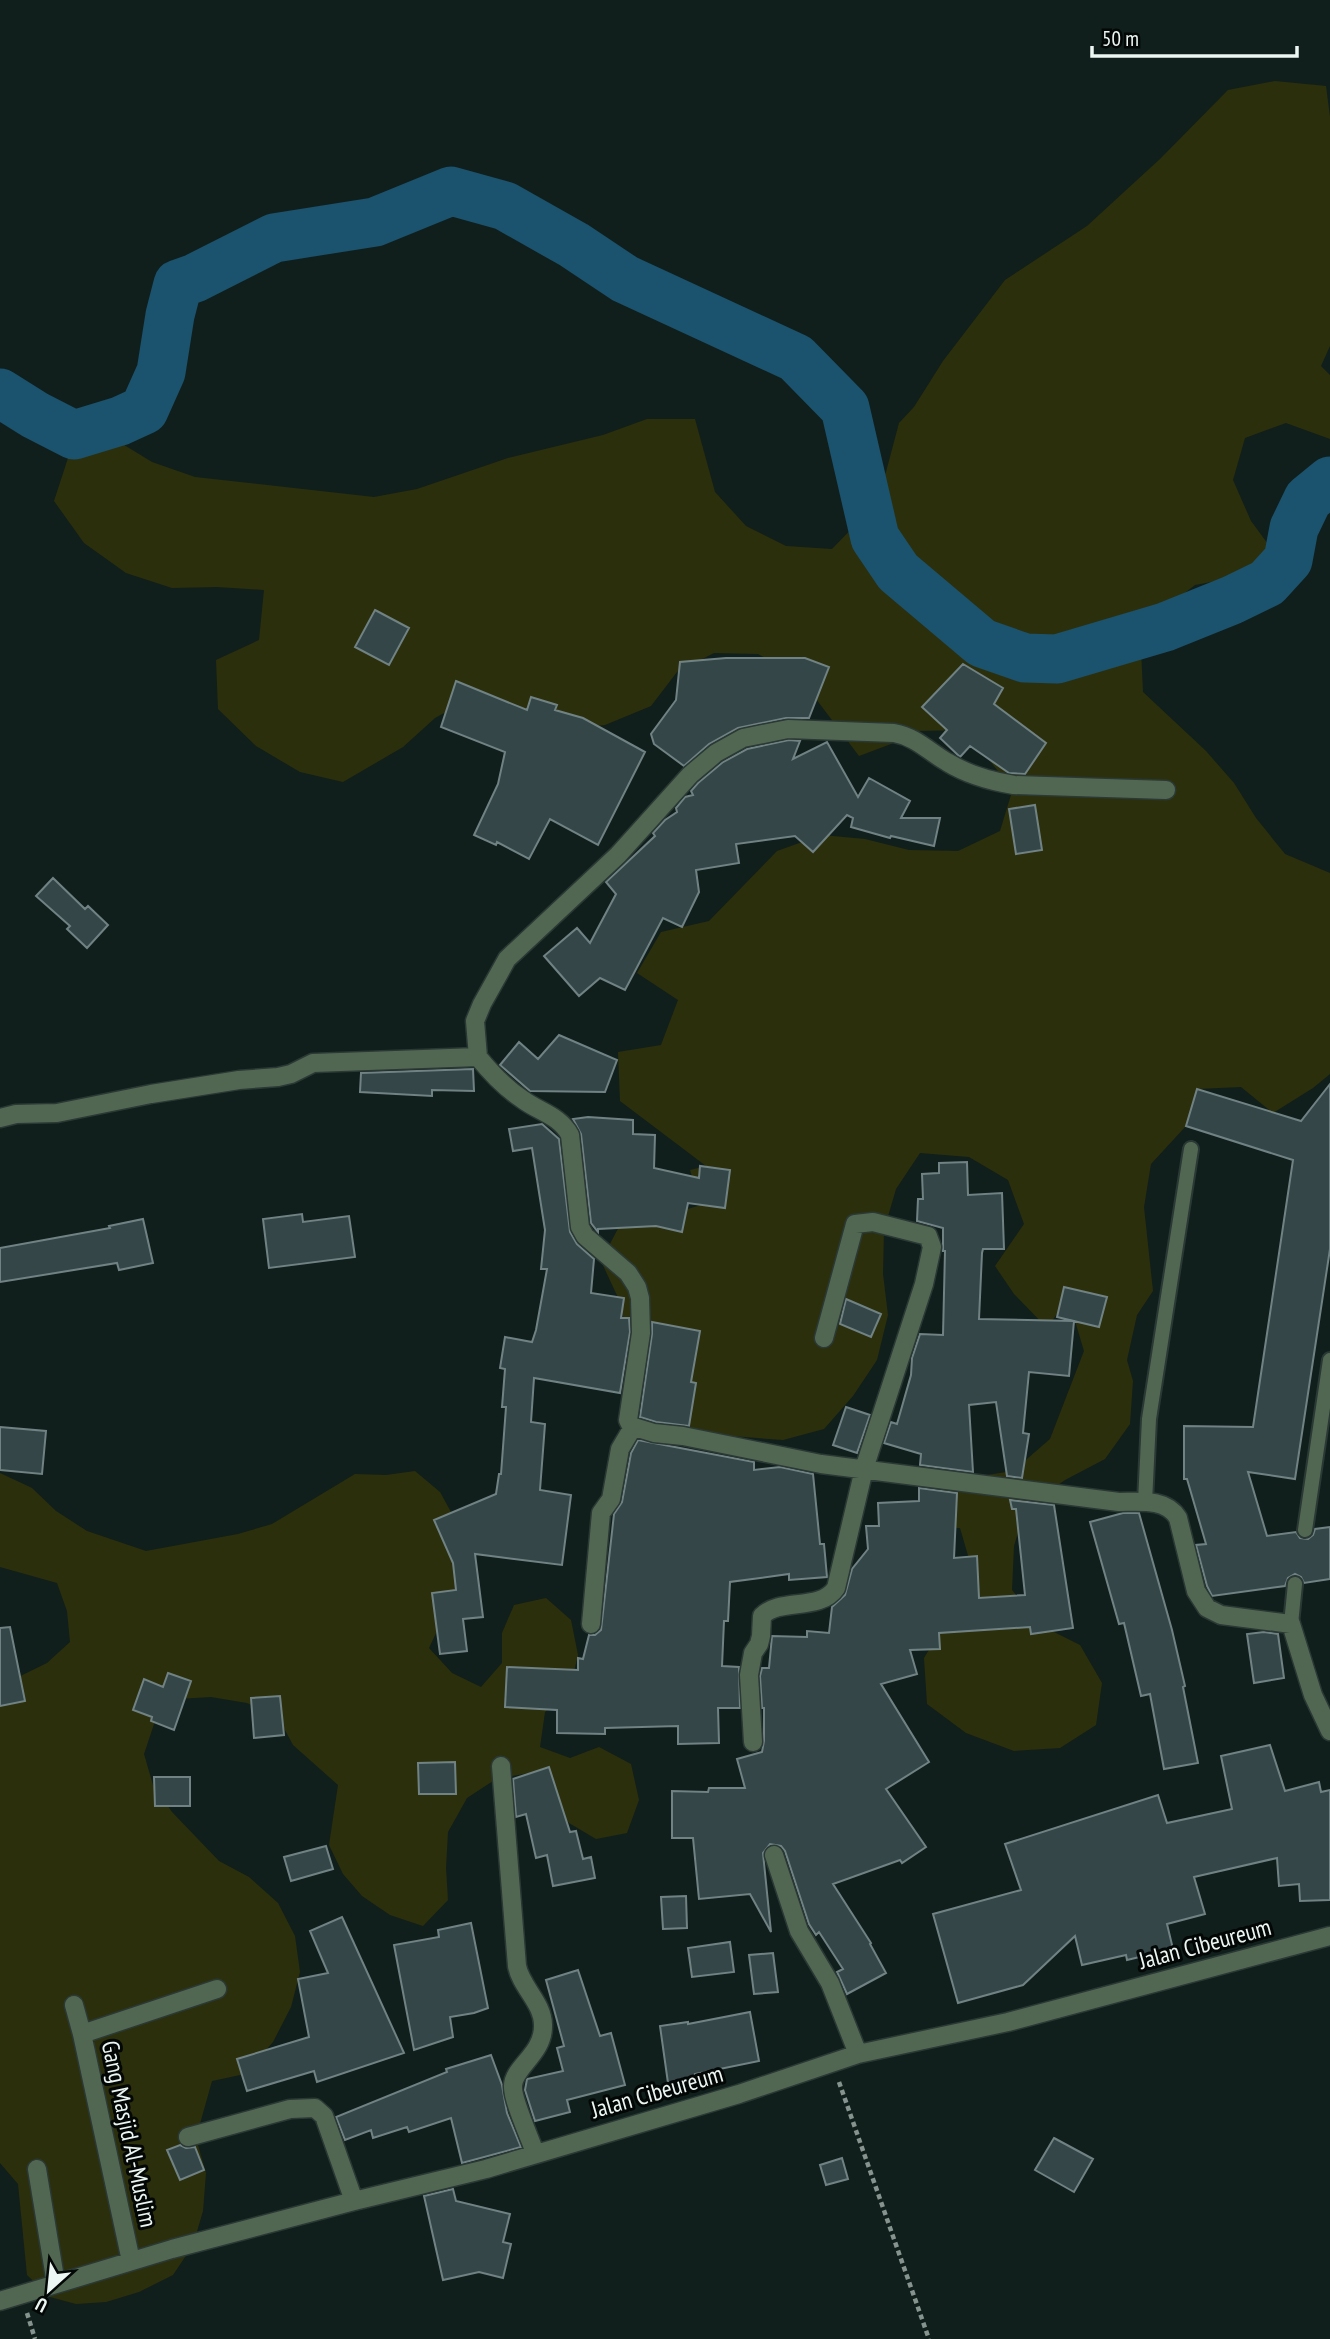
<svg xmlns="http://www.w3.org/2000/svg" width="1330" height="2339" viewBox="0 0 1330 2339" font-family="'PT Sans Narrow',sans-serif">
  <style>
    .green { fill: #2c2f0c }
    .lines { fill: none; stroke-linecap: round; stroke-linejoin: round }
    .river { stroke: #1b526d; stroke-width: 49 }
    .building { fill: #354648; stroke: #708284; stroke-width: 2 }
    .service-casing { stroke: #2a3935; stroke-width: 18 }
    .minor-casing { stroke: #2a3935; stroke-width: 21 }
    .path { stroke: #86938f; stroke-width: 4.5; stroke-dasharray: 5 3.5; stroke-linecap: butt }
    .service { stroke: #526752; stroke-width: 14 }
    .minor { stroke: #526752; stroke-width: 18 }
    .labels { text-anchor: middle; stroke-width: 6; stroke-linejoin: round; paint-order: stroke }
    .street-label { font-size: 24px; fill: #ecf6f2; stroke: #030706 }
  </style>
  <rect width="100%" height="100%" fill="#101f1b"/>
  <path class="green" d="M 1275,81 L 1326,86 L 1330,117 L 1330,346 L 1321,366 L 1330,375 L 1330,439 L 1286,423 L 1245,438 L 1233,480 L 1251,521 L 1276,555 L 1238,577 L 1195,585 L 1160,612 L 1141,650 L 1143,692 L 1206,751 L 1234,783 L 1256,818 L 1285,854 L 1330,873 L 1330,1074 L 1313,1088 L 1273,1113 L 1241,1087 L 1197,1089 L 1186,1126 L 1151,1164 L 1144,1207 L 1153,1291 L 1137,1315 L 1127,1360 L 1133,1381 L 1130,1424 L 1105,1459 L 1065,1480 L 1038,1499 L 1027,1502 L 1014,1546 L 1012,1590 L 1042,1626 L 1080,1645 L 1102,1683 L 1096,1725 L 1060,1748 L 1014,1751 L 966,1733 L 927,1704 L 924,1658 L 974,1576 L 960,1528 L 956,1528 L 924,1497 L 957,1485 L 967,1478 L 1013,1471 L 1050,1439 L 1084,1351 L 1075,1321 L 1059,1311 L 1047,1328 L 1014,1294 L 995,1266 L 1024,1224 L 1008,1180 L 969,1157 L 920,1153 L 896,1189 L 884,1230 L 883,1274 L 888,1315 L 877,1360 L 853,1396 L 824,1429 L 783,1440 L 679,1432 L 688,1426 L 658,1377 L 629,1353 L 621,1304 L 601,1261 L 623,1219 L 671,1214 L 701,1205 L 690,1170 L 706,1166 L 620,1101 L 618,1052 L 661,1045 L 678,1000 L 637,973 L 661,932 L 709,921 L 777,851 L 822,835 L 865,839 L 909,850 L 958,851 L 1000,831 L 1014,785 L 998,771 L 965,730 L 917,731 L 899,741 L 859,756 L 798,675 L 758,654 L 714,653 L 677,672 L 651,706 L 605,725 L 557,730 L 472,698 L 435,718 L 403,747 L 343,782 L 300,772 L 256,746 L 218,709 L 216,660 L 259,640 L 264,590 L 217,587 L 172,588 L 126,573 L 84,543 L 54,501 L 69,455 L 116,440 L 152,462 L 195,477 L 374,497 L 417,489 L 508,458 L 603,435 L 647,419 L 695,419 L 715,492 L 746,526 L 786,546 L 832,549 L 865,515 L 886,472 L 899,423 L 914,407 L 943,361 L 1005,280 L 1087,226 L 1160,159 L 1228,90 Z
    M 415,1471 L 440,1492 L 457,1523 L 466,1592 L 443,1618 L 429,1648 L 452,1673 L 481,1687 L 502,1663 L 502,1633 L 514,1605 L 546,1598 L 571,1620 L 578,1655 L 570,1688 L 545,1712 L 540,1747 L 570,1758 L 599,1747 L 631,1764 L 639,1800 L 627,1833 L 596,1839 L 569,1823 L 529,1773 L 496,1779 L 467,1798 L 448,1832 L 446,1868 L 448,1900 L 423,1926 L 390,1915 L 362,1896 L 343,1874 L 329,1845 L 338,1785 L 293,1745 L 278,1717 L 247,1703 L 211,1697 L 178,1699 L 155,1721 L 144,1754 L 153,1785 L 172,1812 L 219,1861 L 249,1877 L 278,1903 L 295,1936 L 300,1972 L 291,2007 L 273,2042 L 245,2074 L 212,2081 L 196,2138 L 206,2173 L 203,2211 L 193,2245 L 173,2275 L 139,2292 L 106,2302 L 76,2304 L 50,2297 L 27,2275 L 18,2184 L 0,2163 L 0,1686 L 47,1663 L 70,1642 L 67,1611 L 57,1583 L 0,1567 L 0,1473 L 32,1488 L 56,1511 L 87,1531 L 146,1551 L 238,1534 L 272,1524 L 355,1474 L 386,1475 Z"/>
  <g class="lines">
    <path class="river" d="M 0,393 L 35,415 L 74,435 L 120,421 L 144,410 L 161,372 L 170,315 L 178,284 L 195,278 L 274,238 L 375,222 L 451,191 L 505,206 L 574,245 L 625,279 L 796,358 L 845,408 L 875,538 L 898,572 L 982,643 L 1025,658 L 1057,659 L 1165,627 L 1232,600 L 1267,583 L 1288,560 L 1294,528 L 1308,499 L 1330,481"/>
  </g>
  <path class="building" d="M 375,610 L 409,628 L 389,665 L 355,647 Z
    M 726,658 L 805,658 L 829,667 L 809,718 L 786,718 L 738,728 L 709,744 L 684,766 L 654,744 L 651,734 L 676,700 L 680,662 Z
    M 963,664 L 1003,688 L 994,704 L 1046,743 L 1025,774 L 1009,773 L 970,746 L 960,757 L 940,738 L 947,730 L 922,707 Z
    M 456,681 L 527,710 L 531,697 L 557,705 L 555,710 L 583,718 L 645,752 L 598,845 L 550,819 L 529,859 L 497,842 L 496,845 L 474,835 L 498,784 L 505,752 L 441,727 Z
    M 789,740 L 800,741 L 793,759 L 827,742 L 858,797 L 869,778 L 910,801 L 901,818 L 940,818 L 934,846 L 891,836 L 890,838 L 851,827 L 853,818 L 847,815 L 813,852 L 795,836 L 736,844 L 739,863 L 696,870 L 699,892 L 682,927 L 663,918 L 625,990 L 600,978 L 579,996 L 544,956 L 577,928 L 590,943 L 616,894 L 606,882 L 655,836 L 653,833 L 665,820 L 677,812 L 676,808 L 685,797 L 693,795 L 691,791 L 698,783 L 723,762 L 747,749 Z
    M 1035,805 L 1042,850 L 1016,854 L 1009,809 Z
    M 53,878 L 85,909 L 88,906 L 108,925 L 87,948 L 67,929 L 70,926 L 36,896 Z
    M 559,1035 L 617,1060 L 605,1092 L 530,1091 L 500,1065 L 519,1042 L 538,1059 Z
    M 473,1069 L 474,1091 L 432,1090 L 432,1096 L 360,1092 L 361,1073 Z
    M 1330,1084 L 1330,1249 L 1295,1479 L 1248,1472 L 1267,1536 L 1296,1532 L 1300,1538 L 1308,1539 L 1313,1535 L 1315,1529 L 1330,1527 L 1330,1579 L 1304,1583 L 1301,1577 L 1295,1574 L 1288,1578 L 1285,1586 L 1212,1596 L 1207,1586 L 1196,1545 L 1206,1544 L 1187,1479 L 1184,1479 L 1184,1426 L 1253,1427 L 1293,1160 L 1186,1126 L 1197,1089 L 1301,1121 Z
    M 588,1117 L 633,1120 L 633,1134 L 655,1135 L 654,1168 L 699,1178 L 700,1166 L 730,1170 L 725,1208 L 688,1203 L 682,1232 L 656,1226 L 598,1229 L 598,1232 L 591,1223 L 581,1134 L 573,1119 Z
    M 542,1124 L 559,1139 L 570,1232 L 577,1244 L 594,1259 L 591,1293 L 624,1298 L 621,1318 L 629,1318 L 630,1332 L 620,1393 L 534,1378 L 531,1422 L 545,1424 L 540,1490 L 571,1495 L 562,1565 L 475,1554 L 483,1617 L 463,1619 L 467,1651 L 440,1654 L 432,1593 L 456,1590 L 453,1563 L 434,1520 L 496,1494 L 499,1474 L 501,1474 L 506,1407 L 502,1407 L 505,1369 L 500,1368 L 505,1337 L 532,1342 L 536,1330 L 547,1269 L 541,1269 L 545,1230 L 532,1148 L 513,1151 L 509,1129 Z
    M 967,1162 L 968,1195 L 1002,1193 L 1004,1249 L 983,1249 L 982,1253 L 979,1319 L 1074,1321 L 1069,1376 L 1029,1372 L 1023,1433 L 1029,1434 L 1022,1478 L 1007,1476 L 996,1402 L 969,1405 L 973,1472 L 920,1465 L 921,1454 L 884,1443 L 891,1422 L 897,1424 L 911,1375 L 912,1358 L 920,1334 L 943,1335 L 945,1251 L 943,1251 L 943,1228 L 917,1221 L 918,1199 L 923,1199 L 922,1174 L 939,1173 L 939,1163 Z
    M 302,1214 L 303,1222 L 349,1216 L 355,1257 L 269,1268 L 263,1219 Z
    M 143,1219 L 153,1263 L 119,1270 L 117,1263 L 0,1282 L 0,1248 L 110,1228 L 109,1226 Z
    M 1064,1287 L 1107,1297 L 1099,1327 L 1057,1317 Z
    M 846,1299 L 881,1314 L 871,1337 L 840,1324 Z
    M 652,1322 L 700,1331 L 691,1382 L 696,1383 L 689,1426 L 656,1422 L 640,1417 L 652,1334 Z
    M 846,1407 L 870,1415 L 857,1453 L 833,1445 Z
    M 0,1427 L 46,1431 L 42,1474 L 0,1470 Z
    M 638,1440 L 754,1462 L 754,1470 L 780,1467 L 813,1474 L 820,1544 L 824,1544 L 827,1577 L 789,1580 L 789,1574 L 730,1582 L 728,1621 L 724,1621 L 722,1666 L 739,1667 L 740,1708 L 718,1708 L 719,1743 L 678,1744 L 678,1726 L 605,1728 L 605,1734 L 557,1733 L 557,1710 L 505,1707 L 507,1667 L 578,1670 L 578,1658 L 583,1659 L 589,1635 L 595,1635 L 601,1630 L 614,1514 L 622,1502 L 631,1453 Z
    M 919,1488 L 957,1493 L 954,1558 L 977,1556 L 979,1598 L 1025,1595 L 1016,1509 L 1012,1509 L 1010,1500 L 1054,1505 L 1073,1628 L 1031,1634 L 1030,1627 L 939,1633 L 940,1649 L 910,1650 L 917,1674 L 881,1684 L 929,1762 L 886,1789 L 926,1847 L 902,1863 L 900,1860 L 833,1884 L 871,1943 L 870,1944 L 886,1973 L 847,1994 L 837,1972 L 843,1969 L 819,1932 L 816,1935 L 809,1924 L 785,1851 L 781,1846 L 770,1844 L 763,1853 L 771,1932 L 750,1894 L 699,1899 L 693,1838 L 672,1838 L 672,1791 L 708,1792 L 709,1788 L 745,1788 L 737,1759 L 762,1752 L 764,1741 L 764,1708 L 762,1708 L 760,1676 L 762,1668 L 769,1668 L 772,1636 L 807,1637 L 807,1631 L 829,1633 L 832,1607 L 845,1595 L 852,1569 L 868,1549 L 866,1526 L 879,1526 L 878,1503 L 919,1501 Z
    M 1123,1513 L 1139,1513 L 1172,1630 L 1185,1686 L 1183,1687 L 1198,1763 L 1164,1769 L 1150,1694 L 1141,1696 L 1124,1623 L 1119,1624 L 1090,1522 Z
    M 10,1627 L 25,1701 L 0,1706 L 0,1628 Z
    M 1264,1632 L 1278,1634 L 1284,1678 L 1254,1683 L 1247,1634 Z
    M 168,1673 L 191,1681 L 174,1730 L 151,1721 L 152,1717 L 133,1710 L 144,1679 L 163,1687 Z
    M 280,1696 L 284,1735 L 254,1738 L 251,1698 Z
    M 1270,1745 L 1285,1791 L 1319,1782 L 1321,1792 L 1330,1790 L 1330,1900 L 1300,1901 L 1299,1884 L 1279,1886 L 1277,1858 L 1194,1877 L 1205,1914 L 1167,1924 L 1173,1949 L 1127,1960 L 1126,1955 L 1082,1965 L 1075,1936 L 1023,1985 L 958,2003 L 933,1914 L 1021,1890 L 1005,1844 L 1158,1795 L 1167,1823 L 1232,1809 L 1221,1756 Z
    M 455,1762 L 456,1794 L 419,1794 L 418,1763 Z
    M 549,1767 L 570,1832 L 576,1831 L 583,1859 L 591,1857 L 595,1878 L 553,1886 L 547,1855 L 536,1858 L 526,1814 L 516,1817 L 513,1779 Z
    M 154,1777 L 190,1777 L 190,1806 L 155,1806 Z
    M 326,1846 L 333,1869 L 291,1881 L 284,1857 Z
    M 686,1896 L 687,1928 L 663,1929 L 661,1897 Z
    M 342,1917 L 404,2053 L 317,2082 L 314,2071 L 247,2091 L 237,2059 L 309,2037 L 298,1979 L 328,1973 L 310,1931 Z
    M 471,1923 L 488,2008 L 474,2013 L 450,2017 L 453,2037 L 414,2050 L 394,1945 L 439,1937 L 438,1930 Z
    M 730,1942 L 734,1972 L 692,1977 L 688,1948 Z
    M 773,1953 L 778,1992 L 754,1994 L 749,1955 Z
    M 578,1970 L 600,2036 L 611,2033 L 625,2085 L 567,2100 L 570,2112 L 535,2121 L 525,2090 L 527,2079 L 563,2071 L 557,2048 L 564,2046 L 546,1980 Z
    M 750,2012 L 759,2061 L 695,2074 L 696,2079 L 668,2083 L 660,2026 L 688,2022 L 688,2024 Z
    M 491,2055 L 502,2085 L 507,2113 L 521,2147 L 462,2163 L 451,2118 L 409,2132 L 407,2127 L 373,2138 L 371,2130 L 345,2140 L 336,2117 L 447,2072 L 446,2069 Z
    M 1054,2138 L 1093,2159 L 1074,2192 L 1035,2170 Z
    M 180,2145 L 186,2148 L 195,2147 L 204,2170 L 180,2180 L 167,2150 Z
    M 842,2158 L 848,2179 L 826,2185 L 820,2165 Z
    M 453,2189 L 456,2201 L 510,2214 L 503,2242 L 511,2244 L 503,2278 L 479,2272 L 443,2280 L 424,2196 Z"/>
  <g class="lines">
    <g class="service-casing">
      <path id="service" d="M 1145,1502 L 1149,1419 L 1191,1149
        M 1305,1530 L 1330,1360
        M 1291,1624 L 1295,1584"/>
    </g>
    <g class="minor-casing">
      <path id="minor" d="M 478,1057 C 491,1073 504,1087 522,1099 C 539,1112 559,1115 570,1135 L 580,1227 L 585,1236 L 628,1273 L 637,1287 L 640,1298 L 641,1333 L 628,1420 L 631,1426 L 654,1433 L 683,1436 L 821,1464 L 1119,1502 C 1139,1502 1166,1498 1178,1518 L 1196,1591 L 1207,1608 L 1221,1615 L 1291,1624 L 1313,1695 L 1330,1731
        M 0,1118 L 16,1114 L 57,1113 L 151,1094 L 239,1080 L 278,1077 L 291,1074 L 313,1063 L 478,1057 L 475,1021 L 482,1004 L 507,959 L 618,855 L 690,775 L 716,753 L 743,738 L 788,729 L 894,733 C 916,737 928,751 947,762 C 968,775 990,781 1014,785 L 1166,790
        M 591,1624 L 601,1513 L 611,1499 L 620,1449 L 633,1427
        M 753,1742 L 749,1675 L 753,1653 L 759,1644 L 761,1636 L 762,1616 C 780,1597 820,1612 836,1588 L 864,1469 L 924,1284 L 932,1247 L 928,1236 L 873,1222 L 855,1224 L 824,1338
        M 501,1766 L 517,1966 C 521,1987 543,2003 543,2025 C 544,2054 513,2067 513,2086 C 512,2099 530,2138 535,2153
        M 774,1855 L 799,1931 L 830,1983 L 858,2054
        M 74,2005 L 82,2034
        M 188,2137 L 290,2109 L 315,2108 L 324,2116 L 354,2201
        M 37,2169 L 56,2284
        M 131,2261 L 82,2034 L 217,1989
        M 0,2301 L 172,2249 L 354,2201 L 486,2169 L 739,2094 L 858,2054 L 1008,2022 L 1330,1936"/>
    </g>
    <path class="path" d="M 839,2082 L 929,2339
      M 27,2313 L 35,2339"/>
    <use href="#service" class="service"/>
    <use href="#minor" class="minor"/>
  </g>
  <g class="labels">
    <g class="street-label">
      <text transform="translate(1205 1944) rotate(-15)" y="8">Jalan Cibeureum</text>
      <text transform="translate(657 2092) rotate(-16)" y="8">Jalan Cibeureum</text>
      <text transform="translate(129 2134) rotate(78)" y="8">Gang Masjid Al-Muslim</text>
    </g>
  </g>
  <g transform="translate(49 2290) rotate(207)" stroke="#030706" stroke-width="5" paint-order="stroke">
  <path d="M0-5L12 26L0 18L-12 26Z" fill="#ecf6f2"/>
  <text y="-10" font-size="19" font-weight="bold" text-anchor="middle" fill="#ecf6f2">U</text>
  </g>
  <path d="M1092 46v10h205v-10" fill="none" stroke="#ecf6f2" stroke-width="3.5"/>
  <text x="1102" y="46" font-size="21" fill="#ecf6f2" stroke="#030706" stroke-width="5" paint-order="stroke">50 m</text>
</svg>
